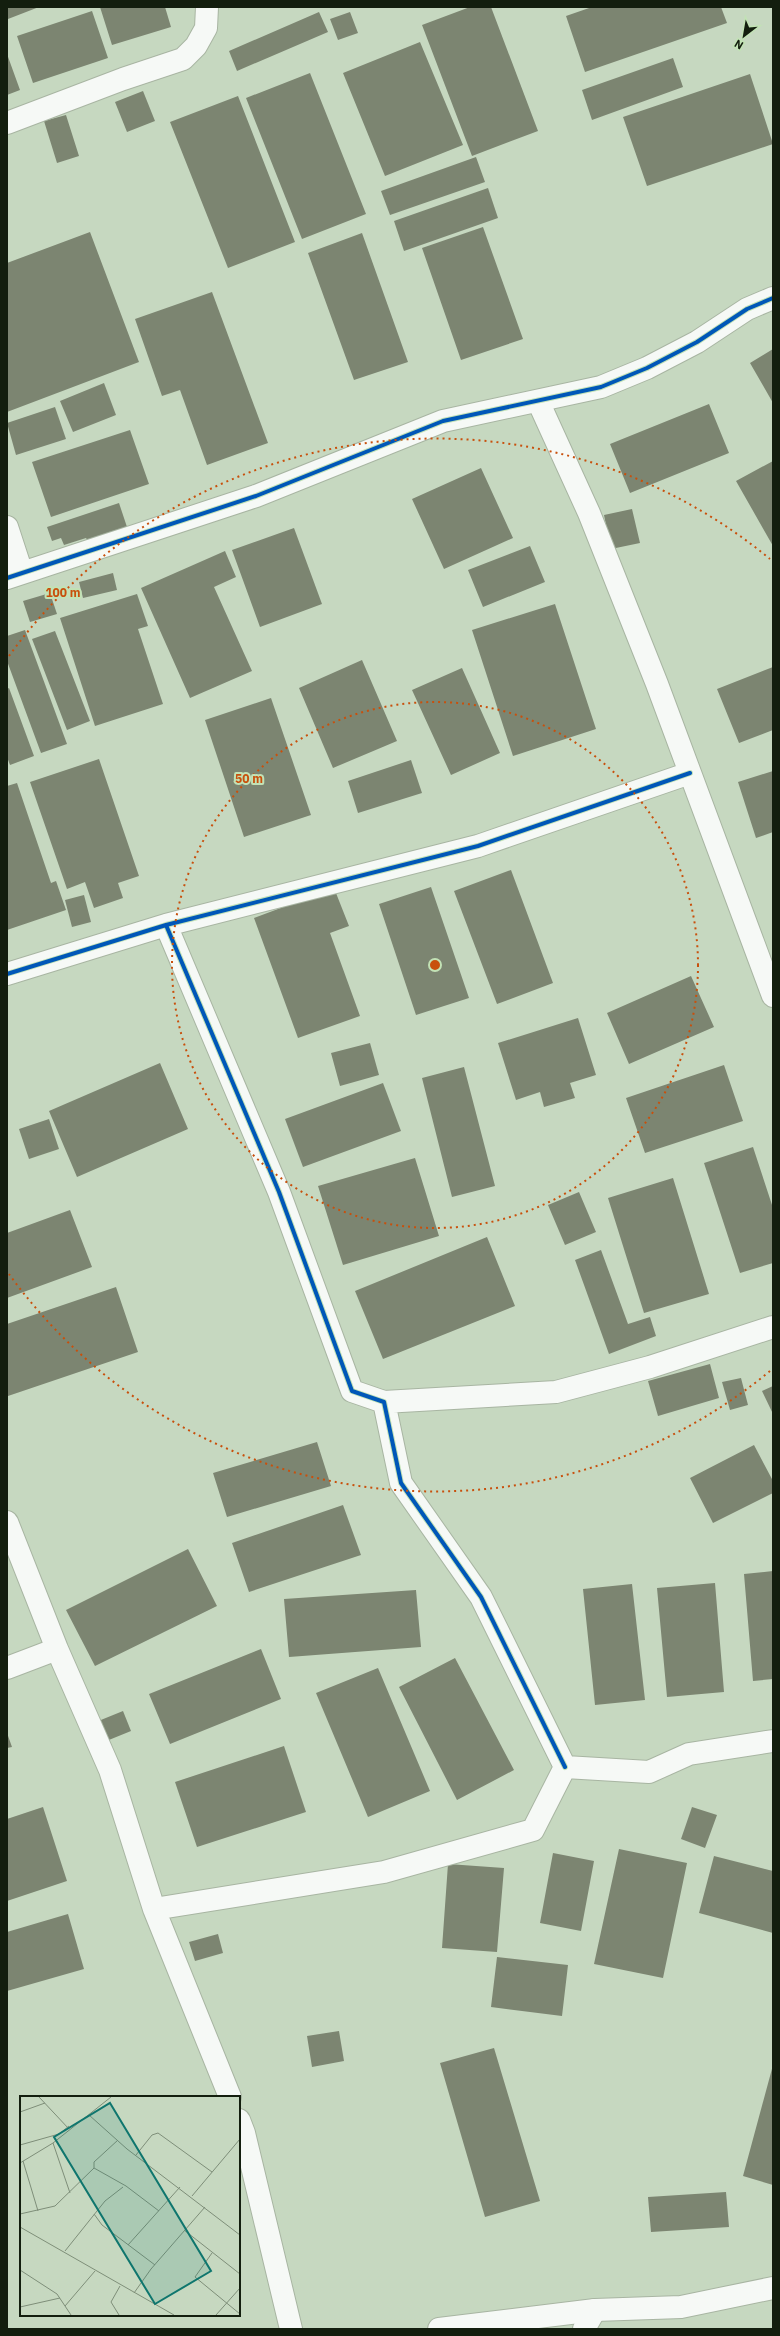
<svg xmlns="http://www.w3.org/2000/svg" width="780" height="2336" viewBox="0 0 780 2336" font-family="'IBM Plex Sans',sans-serif">
  <style>
    .building { fill: #7c8571 }
    .lines { fill: none; stroke-linecap: round; stroke-linejoin: round }
    .minor-casing { stroke: #a8b5a2; stroke-width: 24 }
    .tertiary-casing { stroke: #a8b5a2; stroke-width: 24 }
    .minor { stroke: #f6f9f6; stroke-width: 22 }
    .tertiary { stroke: #f6f9f6; stroke-width: 22 }
    .cycleway-casing { stroke: #c2e2b5; stroke-width: 6 }
    .cycleway { stroke: #0057b8; stroke-width: 4 }
    .ring { fill: none; stroke: #c8500c; stroke-width: 2; stroke-dasharray: 2 4 }
    .inset-road { fill: none; stroke: #7e8e79; stroke-width: 1 }
    .view { fill: #0f766e; fill-opacity: 0.15; stroke: #0f766e; stroke-width: 2 }
    .inset-edge { fill: none; stroke: #131e0e; stroke-width: 2 }
    .centre { fill: #c8500c; stroke: #c2e2b5; stroke-width: 2 }
    .ring-label { font-size: 12px; text-anchor: middle; font-weight: bold; fill: #c8500c; stroke: #c2e2b5; stroke-width: 4; stroke-linejoin: round; paint-order: stroke }
  </style>
  <rect width="100%" height="100%" fill="#c6d8c0"/>
  <path class="building" d="M 7,7 L 39,7 L 8,19 Z
    M 100,7 L 165,7 L 171,27 L 112,45 Z
    M 470,7 L 491,7 L 538,131 L 472,156 L 422,25 Z
    M 592,7 L 721,7 L 727,23 L 585,72 L 566,16 Z
    M 92,11 L 108,58 L 33,83 L 17,36 Z
    M 319,12 L 328,32 L 237,71 L 229,51 Z
    M 350,12 L 358,33 L 338,40 L 330,19 Z
    M 420,42 L 463,145 L 385,176 L 343,73 Z
    M 7,54 L 20,90 L 7,95 Z
    M 673,58 L 683,87 L 592,120 L 582,90 Z
    M 310,73 L 366,214 L 302,239 L 246,98 Z
    M 750,74 L 773,144 L 647,186 L 623,117 Z
    M 143,91 L 155,121 L 127,132 L 115,102 Z
    M 238,96 L 295,242 L 228,268 L 170,122 Z
    M 66,115 L 79,156 L 57,163 L 44,121 Z
    M 476,157 L 485,182 L 390,215 L 381,191 Z
    M 488,188 L 498,218 L 404,251 L 394,221 Z
    M 483,227 L 523,339 L 461,360 L 422,248 Z
    M 90,232 L 139,362 L 7,412 L 7,263 Z
    M 362,233 L 408,362 L 354,380 L 308,253 Z
    M 212,292 L 268,443 L 207,465 L 180,390 L 162,396 L 135,319 Z
    M 773,349 L 773,403 L 750,363 Z
    M 104,383 L 116,415 L 73,432 L 60,401 Z
    M 709,404 L 729,453 L 630,493 L 610,444 Z
    M 55,407 L 66,439 L 16,455 L 7,423 Z
    M 130,430 L 149,484 L 51,517 L 32,462 Z
    M 773,461 L 773,546 L 736,481 Z
    M 481,468 L 513,538 L 444,569 L 412,499 Z
    M 119,503 L 127,527 L 88,541 L 86,538 L 64,545 L 61,538 L 52,541 L 47,527 Z
    M 632,509 L 640,543 L 611,549 L 604,515 Z
    M 294,528 L 322,604 L 260,627 L 232,550 Z
    M 530,546 L 545,582 L 483,607 L 468,570 Z
    M 225,551 L 236,577 L 214,587 L 252,671 L 190,698 L 141,588 Z
    M 113,573 L 117,590 L 83,598 L 79,582 Z
    M 50,593 L 57,614 L 30,622 L 23,601 Z
    M 137,594 L 148,626 L 138,629 L 163,704 L 95,726 L 60,618 Z
    M 555,604 L 596,729 L 513,756 L 472,630 Z
    M 25,630 L 67,744 L 41,753 L 7,661 L 7,636 Z
    M 55,631 L 90,721 L 67,730 L 32,639 Z
    M 362,660 L 397,741 L 333,768 L 299,688 Z
    M 773,667 L 773,730 L 739,743 L 717,689 Z
    M 462,668 L 500,753 L 451,775 L 412,690 Z
    M 9,688 L 34,756 L 10,765 L 7,757 L 7,689 Z
    M 271,698 L 311,815 L 244,837 L 205,720 Z
    M 99,759 L 139,876 L 118,883 L 123,898 L 94,908 L 85,882 L 67,889 L 30,782 Z
    M 411,760 L 422,793 L 358,813 L 348,781 Z
    M 773,771 L 773,832 L 756,838 L 738,782 Z
    M 17,783 L 51,883 L 56,881 L 66,910 L 7,930 L 7,786 Z
    M 511,870 L 553,983 L 497,1004 L 454,891 Z
    M 431,887 L 469,998 L 416,1015 L 379,904 Z
    M 334,888 L 349,926 L 330,933 L 360,1016 L 298,1038 L 254,918 Z
    M 84,895 L 91,922 L 72,927 L 65,900 Z
    M 691,976 L 714,1027 L 629,1064 L 607,1013 Z
    M 578,1018 L 596,1075 L 570,1083 L 575,1098 L 544,1107 L 540,1092 L 516,1100 L 498,1043 Z
    M 370,1043 L 379,1075 L 340,1086 L 331,1053 Z
    M 160,1063 L 188,1129 L 77,1177 L 49,1111 Z
    M 724,1065 L 743,1121 L 645,1153 L 626,1098 Z
    M 464,1067 L 495,1186 L 452,1197 L 422,1078 Z
    M 383,1083 L 401,1131 L 303,1167 L 285,1119 Z
    M 49,1119 L 59,1149 L 29,1159 L 19,1129 Z
    M 753,1147 L 773,1208 L 773,1263 L 740,1273 L 704,1163 Z
    M 415,1158 L 439,1236 L 343,1265 L 318,1186 Z
    M 673,1178 L 709,1294 L 644,1313 L 608,1198 Z
    M 579,1192 L 596,1232 L 565,1245 L 548,1205 Z
    M 70,1210 L 92,1267 L 7,1298 L 7,1233 Z
    M 487,1237 L 515,1306 L 383,1359 L 355,1291 Z
    M 601,1250 L 628,1324 L 650,1317 L 656,1336 L 609,1354 L 575,1260 Z
    M 116,1287 L 138,1352 L 8,1396 L 7,1324 Z
    M 710,1364 L 719,1398 L 658,1416 L 648,1381 Z
    M 741,1378 L 748,1405 L 730,1410 L 722,1382 Z
    M 773,1386 L 773,1414 L 762,1391 Z
    M 317,1442 L 331,1486 L 227,1517 L 213,1473 Z
    M 754,1445 L 773,1481 L 773,1493 L 713,1523 L 690,1478 Z
    M 343,1505 L 361,1555 L 249,1592 L 232,1543 Z
    M 188,1549 L 217,1606 L 95,1666 L 66,1610 Z
    M 773,1571 L 773,1679 L 753,1681 L 744,1574 Z
    M 715,1583 L 724,1692 L 667,1697 L 657,1588 Z
    M 632,1584 L 645,1700 L 595,1705 L 583,1589 Z
    M 416,1590 L 421,1647 L 289,1657 L 284,1599 Z
    M 261,1649 L 281,1699 L 170,1744 L 149,1694 Z
    M 455,1658 L 514,1770 L 457,1800 L 399,1687 Z
    M 378,1668 L 430,1791 L 368,1817 L 316,1693 Z
    M 123,1711 L 131,1731 L 99,1744 L 91,1724 Z
    M 7,1733 L 12,1747 L 7,1748 Z
    M 284,1746 L 306,1812 L 197,1847 L 175,1782 Z
    M 43,1807 L 67,1881 L 7,1901 L 7,1819 Z
    M 692,1807 L 717,1815 L 705,1848 L 681,1839 Z
    M 619,1849 L 687,1863 L 663,1978 L 594,1964 Z
    M 553,1853 L 594,1861 L 581,1931 L 540,1923 Z
    M 714,1856 L 773,1871 L 773,1933 L 699,1913 Z
    M 448,1864 L 504,1868 L 497,1952 L 442,1948 Z
    M 68,1914 L 84,1969 L 7,1991 L 7,1932 Z
    M 218,1934 L 223,1953 L 195,1961 L 189,1942 Z
    M 497,1957 L 568,1965 L 562,2016 L 491,2007 Z
    M 339,2031 L 344,2061 L 312,2067 L 307,2036 Z
    M 494,2048 L 540,2201 L 485,2217 L 440,2063 Z
    M 773,2065 L 773,2185 L 743,2176 Z
    M 726,2192 L 729,2227 L 651,2232 L 648,2197 Z"/>
  <g class="lines">
    <g class="minor-casing">
      <path id="minor" d="M 7,123 L 123,79 L 183,59 L 196,46 L 206,28 L 207,7
        M 538,401 L 589,513 L 657,684 L 773,996
        M 7,527 L 22,573
        M 7,578 L 256,496 L 443,421 L 601,387 L 647,368 L 697,342 L 747,309 L 773,298
        M 166,925 L 279,1192 L 352,1391 L 384,1402 L 401,1483 L 481,1597 L 565,1767
        M 7,974 L 166,925 L 478,846 L 690,773
        M 384,1402 L 556,1392 L 650,1367 L 773,1327
        M 7,1522 L 57,1649 L 110,1770 L 154,1909 L 230,2097
        M 7,1668 L 57,1649
        M 154,1909 L 384,1872 L 533,1830 L 565,1767 L 649,1772 L 689,1754 L 773,1741
        M 239,2120 L 244,2133 L 291,2329
        M 584,2329 L 595,2310"/>
    </g>
    <g class="tertiary-casing">
      <path id="tertiary" d="M 439,2329 L 595,2310 L 681,2307 L 773,2288"/>
    </g>
    <use href="#minor" class="minor"/>
    <use href="#tertiary" class="tertiary"/>
    <g class="cycleway-casing">
      <path id="cycleway" d="M 7,578 L 256,496 L 443,421 L 601,387 L 647,368 L 697,342 L 747,309 L 773,298
        M 166,925 L 279,1192 L 352,1391 L 384,1402 L 401,1483 L 481,1597 L 565,1767
        M 7,974 L 166,925 L 478,846 L 690,773"/>
    </g>
    <use href="#cycleway" class="cycleway"/>
  </g>
  <g class="ring">
    <circle cx="435" cy="965" r="263"/>
    <path d="M770 1371A526 526 0 0 1 9 1274M9 656A526 526 0 0 1 770 559"/>
  </g>
  <g transform="translate(20 2096)">
    <rect width="220" height="220" fill="#c6d8c0"/>
    <path class="inset-road" d="M 19,1 L 49,33M 0,16 L 25,7M 69,19 L 107,53 L 220,139M 33,47 L 50,97M 0,49 L 39,38 L 49,30M 116,59 L 132,39 L 138,37 L 192,76M 3,65 L 18,115M 0,67 L 33,47 L 91,1M 74,72 L 106,90 L 139,115M 172,100 L 220,43M 0,118 L 35,110 L 74,72 L 74,66 L 98,44M 74,118 L 82,129 L 135,169M 0,131 L 154,219M 164,134 L 220,178M 108,149 L 160,91M 45,155 L 85,105 L 103,91M 192,157 L 175,181 L 220,218M 0,174 L 37,198 L 51,219M 114,197 L 131,173 L 185,111M 45,210 L 75,175M 0,211 L 40,202M 99,219 L 91,206 L 100,190M 196,219 L 220,192"/>
    <path class="view" d="M 90,7 L 191,175 L 135,208 L 34,41 Z"/>
    <rect width="220" height="220" class="inset-edge"/>
  </g>
  <circle cx="435" cy="965" r="6" class="centre"/>
  <g class="ring-label">
    <text x="63" y="597">100 m</text>
    <text x="249" y="783">50 m</text>
  </g>
  <rect width="780" height="2336" fill="none" stroke="#131e0e" stroke-width="16"/>
  <g transform="translate(744 36) rotate(211)" stroke="#c2e2b5" stroke-width="3" paint-order="stroke">
  <path d="M0-3L7 15L0 10L-7 15Z" fill="#131e0e"/>
  <text y="-6" font-size="11" font-weight="bold" text-anchor="middle" fill="#131e0e">N</text>
  </g>
</svg>
